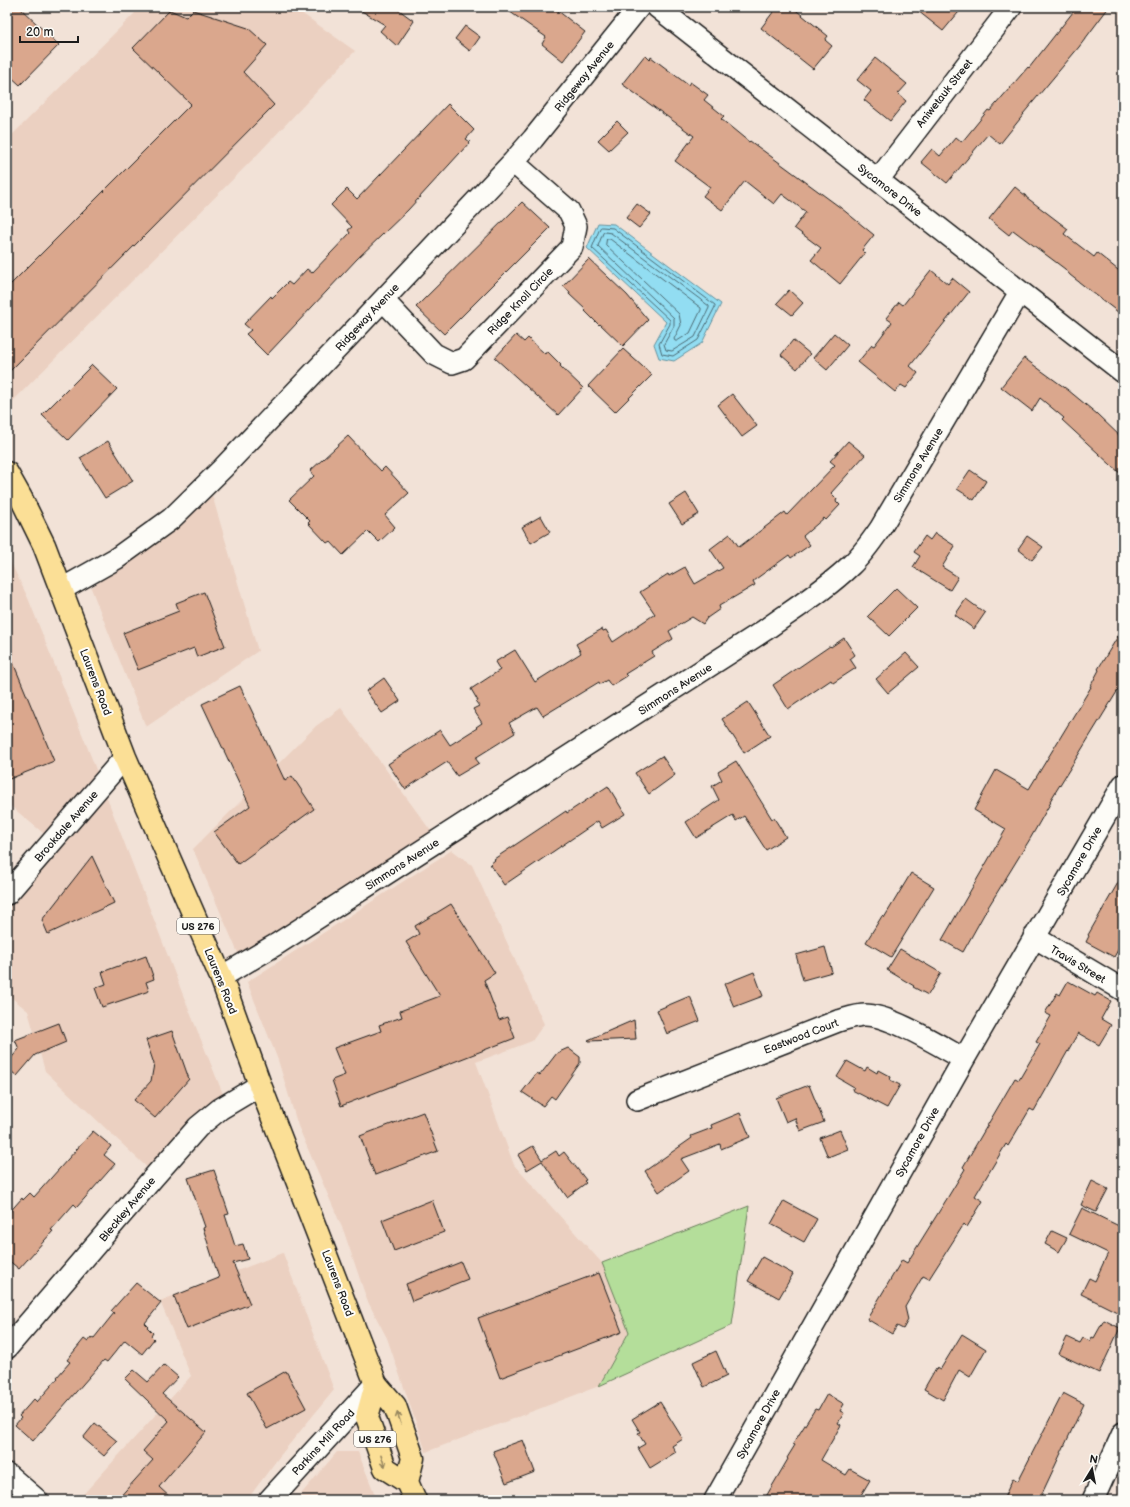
<svg xmlns="http://www.w3.org/2000/svg" width="1130" height="1507" viewBox="0 0 1130 1507" font-family="'Balsamiq Sans',sans-serif">
  <style>
    .built { fill: #ebd0c1 }
    .green { fill: #b4de9a; stroke: #687d5b }
    .water { fill: #92ddf2; stroke: #63909c }
    .lines { fill: none; stroke-linecap: round; stroke-linejoin: round }
    .shore { stroke: #4b6972; stroke-width: 1 }
    .building { fill: #daa78d; stroke: #1c1c1c }
    .street-casing { stroke: #1c1c1c; stroke-width: 24 }
    .secondary-casing { stroke: #1c1c1c; stroke-width: 25 }
    .primary-casing { stroke: #1c1c1c; stroke-width: 25 }
    .street { stroke: #fdfcf7; stroke-width: 21 }
    .secondary { stroke: #fdfcf7; stroke-width: 22 }
    .primary { stroke: #fbdf96; stroke-width: 22 }
    .oneway { stroke: #97875f }
    .labels { text-anchor: middle; stroke-width: 4; stroke-linejoin: round; paint-order: stroke }
    .shield { fill: #fdfcf7; stroke: #605f5e; stroke-width: 1 }
    .shield-label { font-size: 10px; font-weight: bold; fill: #1c1c1c }
    .street-label { font-size: 11px; fill: #1c1c1c; stroke: #fdfcf7 }
  </style>
  <rect width="100%" height="100%" fill="#f2e2d7"/>
  <filter id="ink" filterUnits="userSpaceOnUse"><feTurbulence type="fractalNoise" baseFrequency=".025" numOctaves="2"/><feDisplacementMap in="SourceGraphic" scale="8" xChannelSelector="R" yChannelSelector="G"/><feConvolveMatrix kernelMatrix="1 2 1 2 8 2 1 2 1" color-interpolation-filters="sRGB"/></filter>
  <g filter="url(#ink)">
    <path class="built" d="M 141,7 L 293,7 L 355,51 L 255,157 L 7,407 L 7,140 Z
      M 212,495 L 258,651 L 146,727 L 91,588 Z
      M 7,555 L 28,598 L 92,759 L 183,995 L 223,1094 L 156,1176 L 45,1071 L 28,1011 L 7,994 L 7,887 L 48,837 L 7,803 Z
      M 341,708 L 433,834 L 241,960 L 193,849 L 316,726 Z
      M 452,850 L 472,865 L 544,1024 L 532,1041 L 476,1062 L 514,1165 L 602,1263 L 629,1332 L 599,1386 L 426,1452 L 387,1338 L 367,1300 L 344,1232 L 298,1126 L 278,1060 L 247,982 Z
      M 283,1253 L 334,1390 L 279,1457 L 247,1500 L 78,1500 L 191,1376 L 160,1301 Z
      M 337,1452 L 358,1452 L 377,1500 L 296,1500 Z"/>
    <path class="green" d="M 749,1206 L 732,1325 L 599,1386 L 629,1332 L 602,1263 Z"/>
    <path class="water" d="M 598,223 L 614,224 L 721,304 L 702,343 L 674,361 L 659,358 L 654,344 L 666,322 L 587,248 Z"/>
    <g class="lines">
      <path class="shore" d="M 602,227 L 613,228 L 715,305 L 715,307 L 698,340 L 673,356 L 662,354 L 659,344 L 670,324 L 670,320 L 592,248 L 600,228 Z
        M 605,232 L 611,233 L 709,306 L 709,308 L 695,337 L 672,351 L 666,350 L 664,344 L 674,326 L 674,318 L 598,246 L 603,233 Z
        M 607,239 L 610,239 L 701,308 L 701,310 L 690,333 L 677,341 L 675,341 L 674,339 L 681,325 L 679,314 L 606,245 Z"/>
    </g>
    <path class="building" d="M 7,7 L 19,7 L 59,45 L 20,85 L 7,73 Z
      M 355,7 L 395,7 L 414,21 L 397,46 L 380,31 L 385,25 Z
      M 503,7 L 553,7 L 585,32 L 563,61 L 542,44 L 546,37 Z
      M 777,7 L 792,7 L 828,36 L 825,40 L 832,46 L 813,69 L 761,28 Z
      M 913,7 L 963,7 L 943,31 Z
      M 1077,7 L 1109,7 L 1079,47 L 1023,114 L 1024,114 L 1000,144 L 988,134 L 947,183 L 921,162 L 932,149 L 940,156 L 956,137 L 962,142 L 988,110 L 990,111 L 1028,67 L 1029,68 Z
      M 170,10 L 186,17 L 193,10 L 248,28 L 267,45 L 243,72 L 274,105 L 7,374 L 7,288 L 191,104 L 133,48 Z
      M 465,26 L 480,37 L 470,51 L 455,39 Z
      M 645,55 L 650,60 L 651,57 L 688,85 L 690,82 L 708,95 L 704,100 L 724,116 L 721,119 L 749,142 L 750,141 L 841,208 L 874,235 L 862,250 L 865,253 L 840,284 L 811,260 L 821,248 L 794,228 L 806,212 L 782,194 L 774,204 L 745,181 L 722,210 L 703,196 L 710,187 L 675,161 L 694,136 L 622,84 Z
      M 875,58 L 907,84 L 898,94 L 906,101 L 890,121 L 864,100 L 871,91 L 857,80 Z
      M 448,104 L 474,130 L 466,139 L 470,142 L 408,210 L 357,259 L 267,355 L 246,334 L 251,330 L 244,324 L 271,296 L 272,298 L 288,282 L 292,285 L 307,269 L 312,273 L 350,233 L 348,230 L 352,227 L 331,205 L 347,189 L 357,199 Z
      M 617,121 L 628,132 L 609,150 L 598,140 Z
      M 1015,187 L 1026,196 L 1026,197 L 1068,229 L 1064,234 L 1094,257 L 1097,253 L 1123,274 L 1123,316 L 1070,275 L 1065,269 L 1013,230 L 1009,235 L 989,219 Z
      M 522,202 L 550,228 L 444,334 L 416,307 Z
      M 637,204 L 651,214 L 639,228 L 626,218 Z
      M 589,259 L 627,295 L 648,320 L 623,346 L 600,324 L 599,325 L 585,311 L 586,310 L 569,294 L 570,292 L 563,286 Z
      M 931,270 L 948,284 L 952,278 L 969,292 L 910,366 L 918,373 L 906,388 L 901,385 L 895,392 L 858,362 L 872,345 L 874,346 L 892,322 L 886,318 L 899,302 L 903,305 Z
      M 789,290 L 803,303 L 792,315 L 777,303 Z
      M 834,333 L 848,345 L 827,370 L 813,358 Z
      M 516,335 L 524,342 L 528,338 L 545,354 L 547,351 L 561,365 L 560,366 L 583,388 L 558,415 L 495,358 Z
      M 793,340 L 810,354 L 797,369 L 781,355 Z
      M 623,349 L 652,375 L 615,412 L 588,386 Z
      M 1024,358 L 1068,390 L 1097,414 L 1123,439 L 1123,476 L 1062,420 L 1064,418 L 1040,398 L 1032,411 L 1001,387 Z
      M 92,365 L 117,389 L 68,440 L 42,415 Z
      M 732,394 L 757,426 L 742,437 L 718,405 Z
      M 348,436 L 381,471 L 385,467 L 409,493 L 385,515 L 395,527 L 379,542 L 368,531 L 343,555 L 330,541 L 327,543 L 308,523 L 310,521 L 289,500 L 314,476 L 310,471 Z
      M 108,441 L 133,481 L 105,498 L 80,458 Z
      M 848,441 L 865,455 L 831,493 L 837,499 L 836,501 L 840,505 L 826,520 L 824,518 L 803,536 L 810,545 L 791,558 L 789,555 L 753,581 L 755,585 L 719,606 L 720,609 L 707,618 L 703,624 L 692,617 L 669,631 L 673,639 L 652,652 L 654,656 L 625,674 L 627,676 L 611,686 L 607,680 L 600,684 L 599,682 L 543,716 L 537,707 L 509,723 L 515,733 L 475,758 L 479,763 L 457,776 L 447,762 L 405,789 L 388,764 L 440,730 L 450,745 L 477,728 L 476,727 L 482,723 L 473,709 L 479,706 L 476,702 L 478,701 L 471,689 L 500,670 L 495,662 L 515,650 L 535,682 L 581,653 L 576,644 L 602,629 L 603,631 L 606,630 L 613,642 L 655,614 L 640,592 L 668,574 L 669,576 L 685,567 L 695,584 L 723,568 L 710,549 L 730,534 L 739,547 L 785,512 L 787,515 L 835,465 L 830,461 Z
      M 970,470 L 986,481 L 974,500 L 957,489 Z
      M 686,493 L 699,514 L 682,524 L 669,504 Z
      M 541,516 L 550,532 L 531,543 L 522,527 Z
      M 935,533 L 955,546 L 942,567 L 958,577 L 950,590 L 913,567 L 920,556 L 914,552 L 925,536 L 930,540 Z
      M 1027,536 L 1043,547 L 1032,560 L 1018,549 Z
      M 896,588 L 917,608 L 889,636 L 868,616 Z
      M 204,592 L 225,646 L 197,657 L 194,648 L 138,670 L 123,633 L 179,611 L 176,603 Z
      M 966,599 L 985,613 L 974,629 L 955,615 Z
      M 1123,628 L 1123,682 L 1050,801 L 1051,802 L 1030,839 L 987,909 L 963,952 L 942,940 L 1006,829 L 974,810 L 996,770 L 1029,789 L 1091,687 L 1090,687 L 1099,670 L 1098,669 Z
      M 844,638 L 855,655 L 850,659 L 856,668 L 833,683 L 831,680 L 788,709 L 773,685 L 830,646 L 831,647 Z
      M 7,648 L 54,761 L 7,780 Z
      M 906,653 L 919,667 L 888,693 L 876,679 Z
      M 384,678 L 400,701 L 382,713 L 366,691 Z
      M 240,686 L 285,781 L 292,776 L 314,809 L 238,864 L 214,832 L 250,806 L 202,704 Z
      M 748,702 L 770,736 L 744,753 L 722,719 Z
      M 662,756 L 675,775 L 649,794 L 635,773 Z
      M 736,761 L 772,819 L 774,818 L 786,837 L 766,850 L 744,816 L 736,821 L 733,815 L 696,838 L 686,822 L 719,800 L 712,786 L 722,780 L 718,772 Z
      M 608,786 L 625,814 L 602,828 L 598,821 L 504,885 L 490,864 L 495,860 L 494,859 L 566,811 L 567,813 Z
      M 92,856 L 114,903 L 48,934 L 42,920 Z
      M 911,873 L 934,887 L 891,957 L 866,942 L 882,916 L 884,918 Z
      M 1123,874 L 1123,941 L 1114,957 L 1086,942 L 1089,936 L 1088,935 Z
      M 451,904 L 495,973 L 484,980 L 499,1020 L 507,1017 L 515,1038 L 341,1106 L 332,1080 L 345,1075 L 334,1048 L 381,1031 L 379,1025 L 402,1017 L 400,1011 L 440,996 L 406,942 L 419,934 L 415,926 Z
      M 825,947 L 832,972 L 803,980 L 796,955 Z
      M 900,949 L 941,973 L 928,995 L 913,987 L 914,986 L 887,970 Z
      M 146,956 L 154,979 L 146,982 L 149,991 L 102,1007 L 95,988 L 106,984 L 102,972 Z
      M 754,972 L 763,996 L 734,1007 L 724,984 Z
      M 1068,981 L 1095,996 L 1097,993 L 1111,1001 L 1101,1019 L 1111,1025 L 1099,1045 L 1078,1033 L 1034,1111 L 1030,1109 L 1008,1146 L 1006,1144 L 975,1196 L 983,1201 L 967,1227 L 964,1224 L 929,1279 L 923,1276 L 905,1307 L 908,1320 L 903,1329 L 897,1326 L 892,1334 L 867,1319 L 902,1260 L 907,1263 L 940,1210 L 965,1169 L 963,1167 L 1015,1078 L 1019,1080 L 1040,1044 L 1036,1042 L 1051,1016 L 1045,1013 L 1057,993 L 1060,995 Z
      M 690,996 L 700,1021 L 667,1034 L 657,1010 Z
      M 634,1020 L 636,1039 L 589,1041 L 588,1040 Z
      M 59,1023 L 66,1042 L 35,1055 L 17,1076 L 7,1068 L 7,1063 L 19,1049 L 15,1040 Z
      M 172,1031 L 189,1079 L 155,1118 L 134,1100 L 151,1081 L 154,1064 L 146,1040 Z
      M 568,1048 L 580,1057 L 580,1063 L 555,1099 L 551,1096 L 543,1106 L 522,1092 L 537,1073 L 540,1075 L 557,1053 Z
      M 847,1061 L 865,1071 L 867,1067 L 877,1073 L 878,1070 L 891,1077 L 890,1080 L 900,1085 L 887,1108 L 852,1090 L 854,1087 L 837,1077 Z
      M 809,1085 L 824,1122 L 800,1131 L 795,1118 L 786,1122 L 776,1098 Z
      M 423,1112 L 438,1151 L 375,1175 L 360,1136 Z
      M 740,1113 L 750,1137 L 721,1149 L 720,1144 L 681,1159 L 689,1171 L 659,1192 L 645,1171 L 692,1138 L 691,1136 L 712,1128 L 711,1125 Z
      M 840,1130 L 848,1149 L 828,1157 L 820,1138 Z
      M 93,1131 L 111,1146 L 104,1155 L 115,1164 L 77,1207 L 74,1204 L 51,1230 L 53,1231 L 19,1269 L 7,1259 L 7,1215 L 22,1198 L 23,1200 L 30,1193 L 34,1197 Z
      M 533,1146 L 542,1160 L 556,1151 L 559,1156 L 564,1152 L 586,1180 L 584,1181 L 586,1183 L 567,1197 L 542,1161 L 527,1170 L 518,1155 Z
      M 214,1170 L 229,1214 L 225,1215 L 235,1246 L 243,1244 L 248,1259 L 233,1263 L 250,1304 L 187,1329 L 174,1296 L 219,1278 L 203,1228 L 205,1227 L 188,1178 Z
      M 1092,1181 L 1108,1189 L 1096,1212 L 1081,1205 Z
      M 432,1200 L 444,1232 L 394,1251 L 382,1220 Z
      M 784,1201 L 817,1219 L 804,1242 L 771,1224 Z
      M 1082,1208 L 1121,1227 L 1123,1224 L 1123,1315 L 1081,1294 L 1089,1278 L 1095,1281 L 1108,1253 L 1069,1234 Z
      M 1052,1231 L 1067,1238 L 1059,1252 L 1045,1244 Z
      M 762,1257 L 793,1274 L 779,1298 L 748,1281 Z
      M 461,1262 L 468,1279 L 412,1301 L 406,1284 Z
      M 599,1273 L 622,1332 L 500,1378 L 478,1318 Z
      M 136,1283 L 161,1303 L 145,1323 L 148,1326 L 147,1327 L 153,1333 L 151,1336 L 154,1339 L 142,1354 L 125,1340 L 107,1362 L 104,1360 L 33,1441 L 15,1425 L 21,1418 L 19,1416 L 34,1399 L 37,1402 L 58,1378 L 57,1377 L 70,1362 L 67,1360 L 84,1339 L 88,1342 L 92,1337 L 94,1338 L 114,1313 L 111,1311 Z
      M 1104,1320 L 1120,1328 L 1099,1373 L 1059,1354 L 1067,1337 L 1080,1343 L 1083,1338 L 1090,1341 L 1092,1337 L 1094,1338 Z
      M 962,1334 L 986,1349 L 970,1377 L 959,1370 L 943,1400 L 924,1389 L 936,1368 L 940,1370 Z
      M 716,1351 L 727,1376 L 704,1387 L 693,1362 Z
      M 164,1365 L 178,1377 L 162,1394 L 206,1432 L 159,1487 L 173,1500 L 117,1500 L 153,1460 L 143,1451 L 169,1421 L 125,1379 L 134,1370 L 148,1382 Z
      M 286,1371 L 306,1408 L 267,1429 L 247,1393 Z
      M 1063,1393 L 1084,1404 L 1039,1500 L 1003,1500 L 1013,1478 L 1018,1481 Z
      M 827,1394 L 844,1404 L 840,1411 L 844,1413 L 838,1423 L 841,1425 L 821,1460 L 846,1475 L 850,1469 L 870,1480 L 858,1500 L 764,1500 L 788,1459 L 787,1458 L 795,1445 L 793,1444 L 815,1409 L 818,1410 Z
      M 660,1402 L 683,1439 L 672,1446 L 676,1452 L 650,1468 L 638,1448 L 645,1444 L 638,1433 L 640,1432 L 632,1419 Z
      M 95,1423 L 117,1441 L 104,1456 L 83,1438 Z
      M 523,1440 L 535,1472 L 506,1483 L 493,1451 Z"/>
    <g class="lines">
      <g class="street-casing">
        <path id="street" d="M 657,7 L 1123,372
          M 878,180 L 1011,7
          M 383,300 L 434,354 L 452,363 L 464,359 L 572,247 L 576,226 L 569,211 L 513,162
          M 62,589 L 117,558 L 171,519 L 223,468 L 349,336 L 513,162 L 533,139 L 639,7
          M 7,894 L 125,757
          M 1034,937 L 1123,990
          M 221,977 L 277,944 L 765,630 C 794,609 825,590 851,565 C 862,555 871,542 880,529 L 1020,292
          M 637,1100 L 838,1021 C 846,1019 856,1015 865,1015 C 891,1015 940,1046 964,1059
          M 7,1348 L 153,1178 L 198,1127 L 220,1109 L 260,1085
          M 7,1474 L 37,1500
          M 715,1500 L 964,1059 L 1123,785
          M 1093,1500 L 1123,1433"/>
      </g>
      <g class="secondary-casing">
        <path id="secondary" d="M 270,1500 L 376,1384"/>
      </g>
      <g class="primary-casing">
        <path id="primary" d="M 7,473 L 21,498 L 44,545 L 125,757 L 221,977 L 260,1085 L 376,1384 L 395,1406 L 413,1458 L 407,1482 L 415,1500
          M 376,1384 L 367,1417 L 385,1468 L 407,1482"/>
      </g>
      <use href="#street" class="street"/>
      <use href="#secondary" class="secondary"/>
      <use href="#primary" class="primary"/>
    </g>
    <defs><path id="oneway-shaft" d="M-6 0H5M1.5-3L5.5 0L1.5 3" fill="none" stroke-width="1.6" stroke-linecap="round" stroke-linejoin="round"/></defs>
    <g class="oneway">
      <use href="#oneway-shaft" transform="translate(399 1418) rotate(-108)"/>
      <use href="#oneway-shaft" transform="translate(383 1461) rotate(70)"/>
    </g>
  </g>
  <g class="labels">
    <g class="shield">
      <rect x="177" y="918" width="42" height="16" rx="3"/>
      <rect x="354" y="1431" width="42" height="16" rx="3"/>
    </g>
    <g class="shield-label">
      <text x="198" y="930">US 276</text>
      <text x="375" y="1443">US 276</text>
    </g>
    <g class="street-label">
      <text transform="translate(584 76) rotate(-51)" y="4">Ridgeway Avenue</text>
      <text transform="translate(944 93) rotate(-52)" y="4">Aniwetauk Street</text>
      <text transform="translate(890 190) rotate(38)" y="4">Sycamore Drive</text>
      <text transform="translate(520 301) rotate(-46)" y="4">Ridge Knoll Circle</text>
      <text transform="translate(367 317) rotate(-47)" y="4">Ridgeway Avenue</text>
      <text transform="translate(918 465) rotate(-59)" y="4">Simmons Avenue</text>
      <text transform="translate(96 682) rotate(69)" y="4">Laurens Road</text>
      <text transform="translate(675 689) rotate(-33)" y="4">Simmons Avenue</text>
      <text transform="translate(66 826) rotate(-49)" y="4">Brookdale Avenue</text>
      <text transform="translate(1079 861) rotate(-60)" y="4">Sycamore Drive</text>
      <text transform="translate(402 864) rotate(-33)" y="4">Simmons Avenue</text>
      <text transform="translate(1078 964) rotate(31)" y="4">Travis Street</text>
      <text transform="translate(221 981) rotate(68)" y="4">Laurens Road</text>
      <text transform="translate(801 1036) rotate(-21)" y="4">Eastwood Court</text>
      <text transform="translate(917 1142) rotate(-61)" y="4">Sycamore Drive</text>
      <text transform="translate(127 1209) rotate(-50)" y="4">Bleckley Avenue</text>
      <text transform="translate(338 1283) rotate(69)" y="4">Laurens Road</text>
      <text transform="translate(758 1424) rotate(-61)" y="4">Sycamore Drive</text>
      <text transform="translate(323 1442) rotate(-47)" y="4">Parkins Mill Road</text>
    </g>
  </g>
  <rect width="1130" height="1507" fill="none" stroke="#fdfcf7" stroke-width="24"/>
  <rect x="12" y="12" width="1106" height="1483" fill="none" stroke="#1c1c1c" stroke-width="1.5" filter="url(#ink)"/>
  <g transform="translate(1092 1469) rotate(10)" stroke="#fdfcf7" stroke-width="3" paint-order="stroke">
  <path d="M0-3L7 15L0 10L-7 15Z" fill="#1c1c1c"/>
  <text y="-6" font-size="11" font-weight="bold" text-anchor="middle" fill="#1c1c1c">N</text>
  </g>
  <path d="M20 36v6h58v-6" fill="none" stroke="#1c1c1c" stroke-width="2"/>
  <text x="26" y="36" font-size="12" fill="#1c1c1c" stroke="#fdfcf7" stroke-width="3" paint-order="stroke">20 m</text>
</svg>
